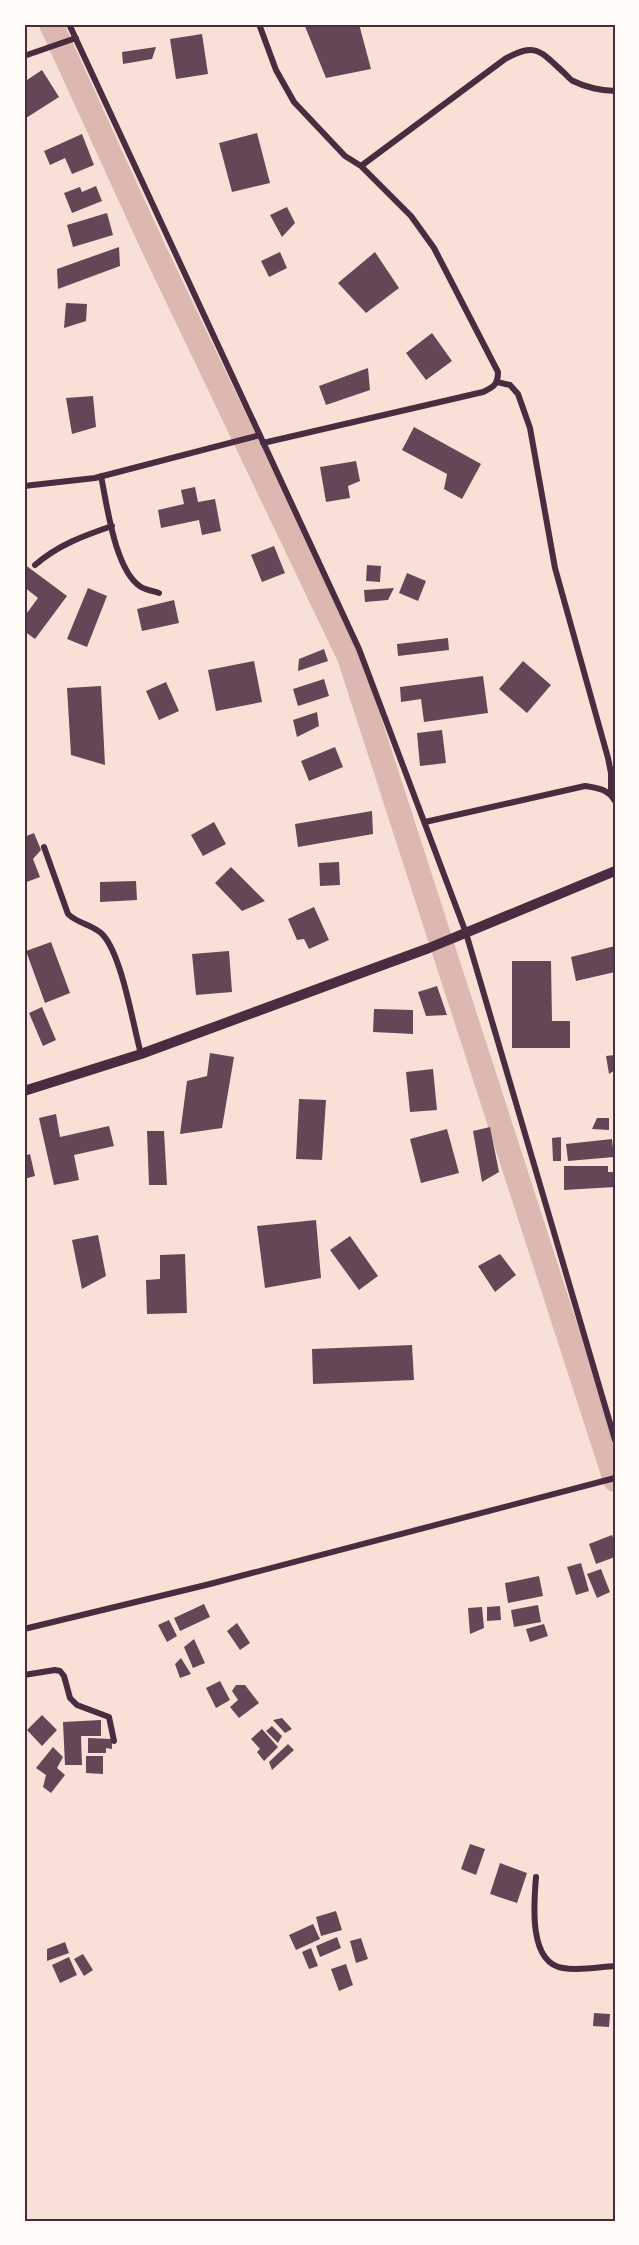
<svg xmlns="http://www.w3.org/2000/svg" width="639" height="2245" viewBox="0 0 639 2245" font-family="'Asap Condensed',sans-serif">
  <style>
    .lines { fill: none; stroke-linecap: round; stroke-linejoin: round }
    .canal { stroke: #dcb8b0; stroke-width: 24 }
    .building { fill: #644757 }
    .minor { stroke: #4a2c40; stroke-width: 6 }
    .tertiary { stroke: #4a2c40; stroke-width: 10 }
    .neatline { fill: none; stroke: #4a2c40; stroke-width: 2 }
  </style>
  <rect width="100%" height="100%" fill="#f7e1d7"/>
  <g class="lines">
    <path class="canal" d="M 51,24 L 152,245 L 349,657 L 615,1480"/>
  </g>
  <path class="building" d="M 304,24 L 359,24 L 371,69 L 326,78 Z
    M 202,34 L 208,74 L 176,79 L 170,39 Z
    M 156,47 L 152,59 L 123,64 L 122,52 Z
    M 42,70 L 59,97 L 26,118 L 24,115 L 24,82 Z
    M 257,133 L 270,183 L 232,192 L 219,143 Z
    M 82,134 L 94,165 L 72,174 L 65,158 L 50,165 L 44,151 Z
    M 96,186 L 102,201 L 72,213 L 64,193 L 80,187 L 82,192 Z
    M 287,207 L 295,223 L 282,237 L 270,215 Z
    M 107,213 L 113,235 L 73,247 L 67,225 Z
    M 119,247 L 120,266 L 58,289 L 57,269 Z
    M 280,252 L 287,268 L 269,277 L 261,261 Z
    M 375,252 L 399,288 L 366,313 L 338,283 Z
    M 66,303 L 87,304 L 86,321 L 64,328 Z
    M 432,333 L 452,361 L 426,380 L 406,353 Z
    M 368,368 L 370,390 L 326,405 L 319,386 Z
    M 93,396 L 96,427 L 72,434 L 66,398 Z
    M 414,427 L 481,464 L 462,499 L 444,489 L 447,474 L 402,450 Z
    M 356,461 L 360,481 L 348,486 L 350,498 L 326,502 L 320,467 Z
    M 195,487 L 198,502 L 215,499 L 221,531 L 202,535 L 199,520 L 161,528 L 158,510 L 184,504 L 181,490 Z
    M 274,546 L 285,573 L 262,582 L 251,555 Z
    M 24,564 L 67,596 L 35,639 L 24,631 L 24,617 L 38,598 L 24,587 Z
    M 367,565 L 381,566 L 380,582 L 366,581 Z
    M 407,573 L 426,581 L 418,601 L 399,593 Z
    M 88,588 L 107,596 L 87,647 L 67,639 Z
    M 394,588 L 388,600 L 365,602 L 364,590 Z
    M 174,600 L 179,623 L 142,631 L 137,609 Z
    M 448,638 L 449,650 L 398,656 L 397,644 Z
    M 324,649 L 328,661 L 298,671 L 299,659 Z
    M 254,661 L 262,702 L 216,711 L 208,670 Z
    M 523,661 L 551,685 L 527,713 L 499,689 Z
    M 483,676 L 488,713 L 424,722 L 421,699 L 401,702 L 400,687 Z
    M 324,679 L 329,696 L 298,706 L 293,689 Z
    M 166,682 L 179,711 L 159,720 L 146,691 Z
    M 101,686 L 105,765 L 71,755 L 67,688 Z
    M 317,712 L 319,726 L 297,737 L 293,720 Z
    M 442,730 L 446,763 L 420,766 L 417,733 Z
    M 335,747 L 343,767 L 309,781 L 301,761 Z
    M 372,811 L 373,834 L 298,847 L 295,824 Z
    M 214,822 L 226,844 L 203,856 L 191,835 Z
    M 34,833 L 41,850 L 33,859 L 40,877 L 24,883 L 24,837 Z
    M 339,862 L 340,885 L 320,886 L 319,863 Z
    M 231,867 L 265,901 L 242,911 L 215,883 Z
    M 136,881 L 137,900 L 100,902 L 100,882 Z
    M 314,907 L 329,940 L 309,949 L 304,939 L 297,940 L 288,919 Z
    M 51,942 L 70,993 L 45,1003 L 26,951 Z
    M 615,946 L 615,972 L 576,981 L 571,957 Z
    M 229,951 L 232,992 L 196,995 L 192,954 Z
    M 512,961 L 551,961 L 552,1021 L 570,1021 L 570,1048 L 512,1048 Z
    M 437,986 L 447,1015 L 426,1016 L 418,992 Z
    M 42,1007 L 56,1040 L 43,1046 L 29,1013 Z
    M 374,1009 L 413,1010 L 413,1034 L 373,1032 Z
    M 210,1053 L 234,1057 L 222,1128 L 180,1134 L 187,1081 L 207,1076 Z
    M 615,1055 L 615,1070 L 609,1074 L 606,1056 Z
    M 433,1069 L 437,1110 L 410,1112 L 406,1072 Z
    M 299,1099 L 326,1100 L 322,1160 L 296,1159 Z
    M 56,1114 L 60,1137 L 109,1126 L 114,1146 L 74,1155 L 79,1180 L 54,1185 L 39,1118 Z
    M 597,1118 L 609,1118 L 609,1130 L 592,1129 Z
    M 490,1127 L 499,1172 L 482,1182 L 473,1131 Z
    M 447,1129 L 459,1173 L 421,1183 L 410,1139 Z
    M 147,1131 L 164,1131 L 167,1185 L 149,1185 Z
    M 561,1137 L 561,1161 L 553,1161 L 552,1138 Z
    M 612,1139 L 614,1157 L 568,1161 L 566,1144 Z
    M 30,1154 L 35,1176 L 24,1179 L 24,1156 Z
    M 564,1166 L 608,1166 L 608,1172 L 615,1172 L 615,1187 L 564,1190 Z
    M 316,1220 L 321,1278 L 265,1288 L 257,1226 Z
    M 98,1235 L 106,1276 L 82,1289 L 72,1240 Z
    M 350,1236 L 378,1276 L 359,1290 L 330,1250 Z
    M 185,1254 L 187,1313 L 147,1314 L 146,1280 L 160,1279 L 160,1255 Z
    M 500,1254 L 516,1275 L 495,1292 L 478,1266 Z
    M 412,1345 L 414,1380 L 313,1384 L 312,1349 Z
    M 612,1535 L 615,1543 L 615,1557 L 596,1564 L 589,1544 Z
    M 581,1563 L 589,1591 L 576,1595 L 567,1567 Z
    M 601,1569 L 610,1592 L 597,1598 L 587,1574 Z
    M 539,1576 L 543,1596 L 508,1603 L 505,1583 Z
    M 204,1604 L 210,1617 L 180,1631 L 174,1618 Z
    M 538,1605 L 541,1622 L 514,1627 L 511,1610 Z
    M 500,1606 L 501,1620 L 487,1621 L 487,1607 Z
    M 482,1607 L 484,1628 L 470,1634 L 468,1608 Z
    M 169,1620 L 177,1636 L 167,1642 L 158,1625 Z
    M 237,1623 L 250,1643 L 240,1650 L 227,1631 Z
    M 544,1624 L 548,1636 L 530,1642 L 526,1629 Z
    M 194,1639 L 205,1663 L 193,1668 L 184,1647 Z
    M 181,1658 L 191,1674 L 180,1678 L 175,1664 Z
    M 220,1681 L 230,1700 L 216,1708 L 206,1688 Z
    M 236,1685 L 245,1685 L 259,1703 L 239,1718 L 230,1707 L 238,1700 L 232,1691 Z
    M 42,1715 L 57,1730 L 42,1746 L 27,1730 Z
    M 282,1718 L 292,1729 L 285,1733 L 273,1720 Z
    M 101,1720 L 101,1736 L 81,1736 L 82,1765 L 65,1765 L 63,1722 Z
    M 272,1726 L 282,1736 L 278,1743 L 266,1731 Z
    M 262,1729 L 278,1747 L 264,1761 L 257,1752 L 260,1749 L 251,1739 Z
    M 88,1738 L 112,1739 L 112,1749 L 106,1748 L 106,1753 L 88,1753 Z
    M 288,1744 L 294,1750 L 272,1770 L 269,1762 Z
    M 53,1747 L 63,1757 L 57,1768 L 65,1775 L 51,1793 L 43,1787 L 46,1775 L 36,1768 Z
    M 86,1756 L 103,1756 L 103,1774 L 86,1773 Z
    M 470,1844 L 485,1849 L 476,1875 L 461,1869 Z
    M 500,1863 L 527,1873 L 517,1903 L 490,1894 Z
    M 336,1911 L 342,1930 L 321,1936 L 316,1917 Z
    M 313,1924 L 320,1939 L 296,1950 L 289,1935 Z
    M 337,1937 L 341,1948 L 320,1957 L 316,1946 Z
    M 361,1938 L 368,1959 L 356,1963 L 350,1941 Z
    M 65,1942 L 69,1953 L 47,1961 L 47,1949 Z
    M 311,1948 L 318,1966 L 309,1969 L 302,1952 Z
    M 83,1954 L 93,1970 L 84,1976 L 74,1959 Z
    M 69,1957 L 77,1975 L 60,1983 L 52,1965 Z
    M 346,1964 L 353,1985 L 339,1991 L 331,1969 Z
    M 594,2013 L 610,2014 L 609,2027 L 593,2026 Z"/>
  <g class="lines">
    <path class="minor" d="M 69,24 L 359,649 L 466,933 L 615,1440
      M 259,24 L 276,70 L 294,102 L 345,156 L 361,166 L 411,216 L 434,248 L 498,372 C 498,384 494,387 483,392 L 263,443
      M 24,56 L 76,38
      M 361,166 L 505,59 C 534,43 539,49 562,71 C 566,74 569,79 573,81 C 585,87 602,91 615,91
      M 497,382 L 510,385 L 518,394 L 530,428 L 555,568 L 608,758 L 611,773 L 611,795
      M 101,476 C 107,505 115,571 141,587 C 146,590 153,591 159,593
      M 24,486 L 95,478 L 260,435
      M 35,565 C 58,545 83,536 112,526
      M 425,822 L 585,786 C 598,788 608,789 615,801
      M 44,847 L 68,914 C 78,924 94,925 103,935 C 122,956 133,1025 141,1054
      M 24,1629 L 210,1584 L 615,1478
      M 24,1675 L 55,1670 L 60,1671 L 64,1676 L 70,1698 L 77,1705 L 109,1717 L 114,1741
      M 536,1877 C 534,1902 528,1963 563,1968 C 579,1971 599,1967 615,1966"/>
    <path class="tertiary" d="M 24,1091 L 141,1054 L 429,948 L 615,871"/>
  </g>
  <rect width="639" height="2245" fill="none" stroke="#fffaf5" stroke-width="51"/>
  <rect x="26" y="26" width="588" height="2194" class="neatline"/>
</svg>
